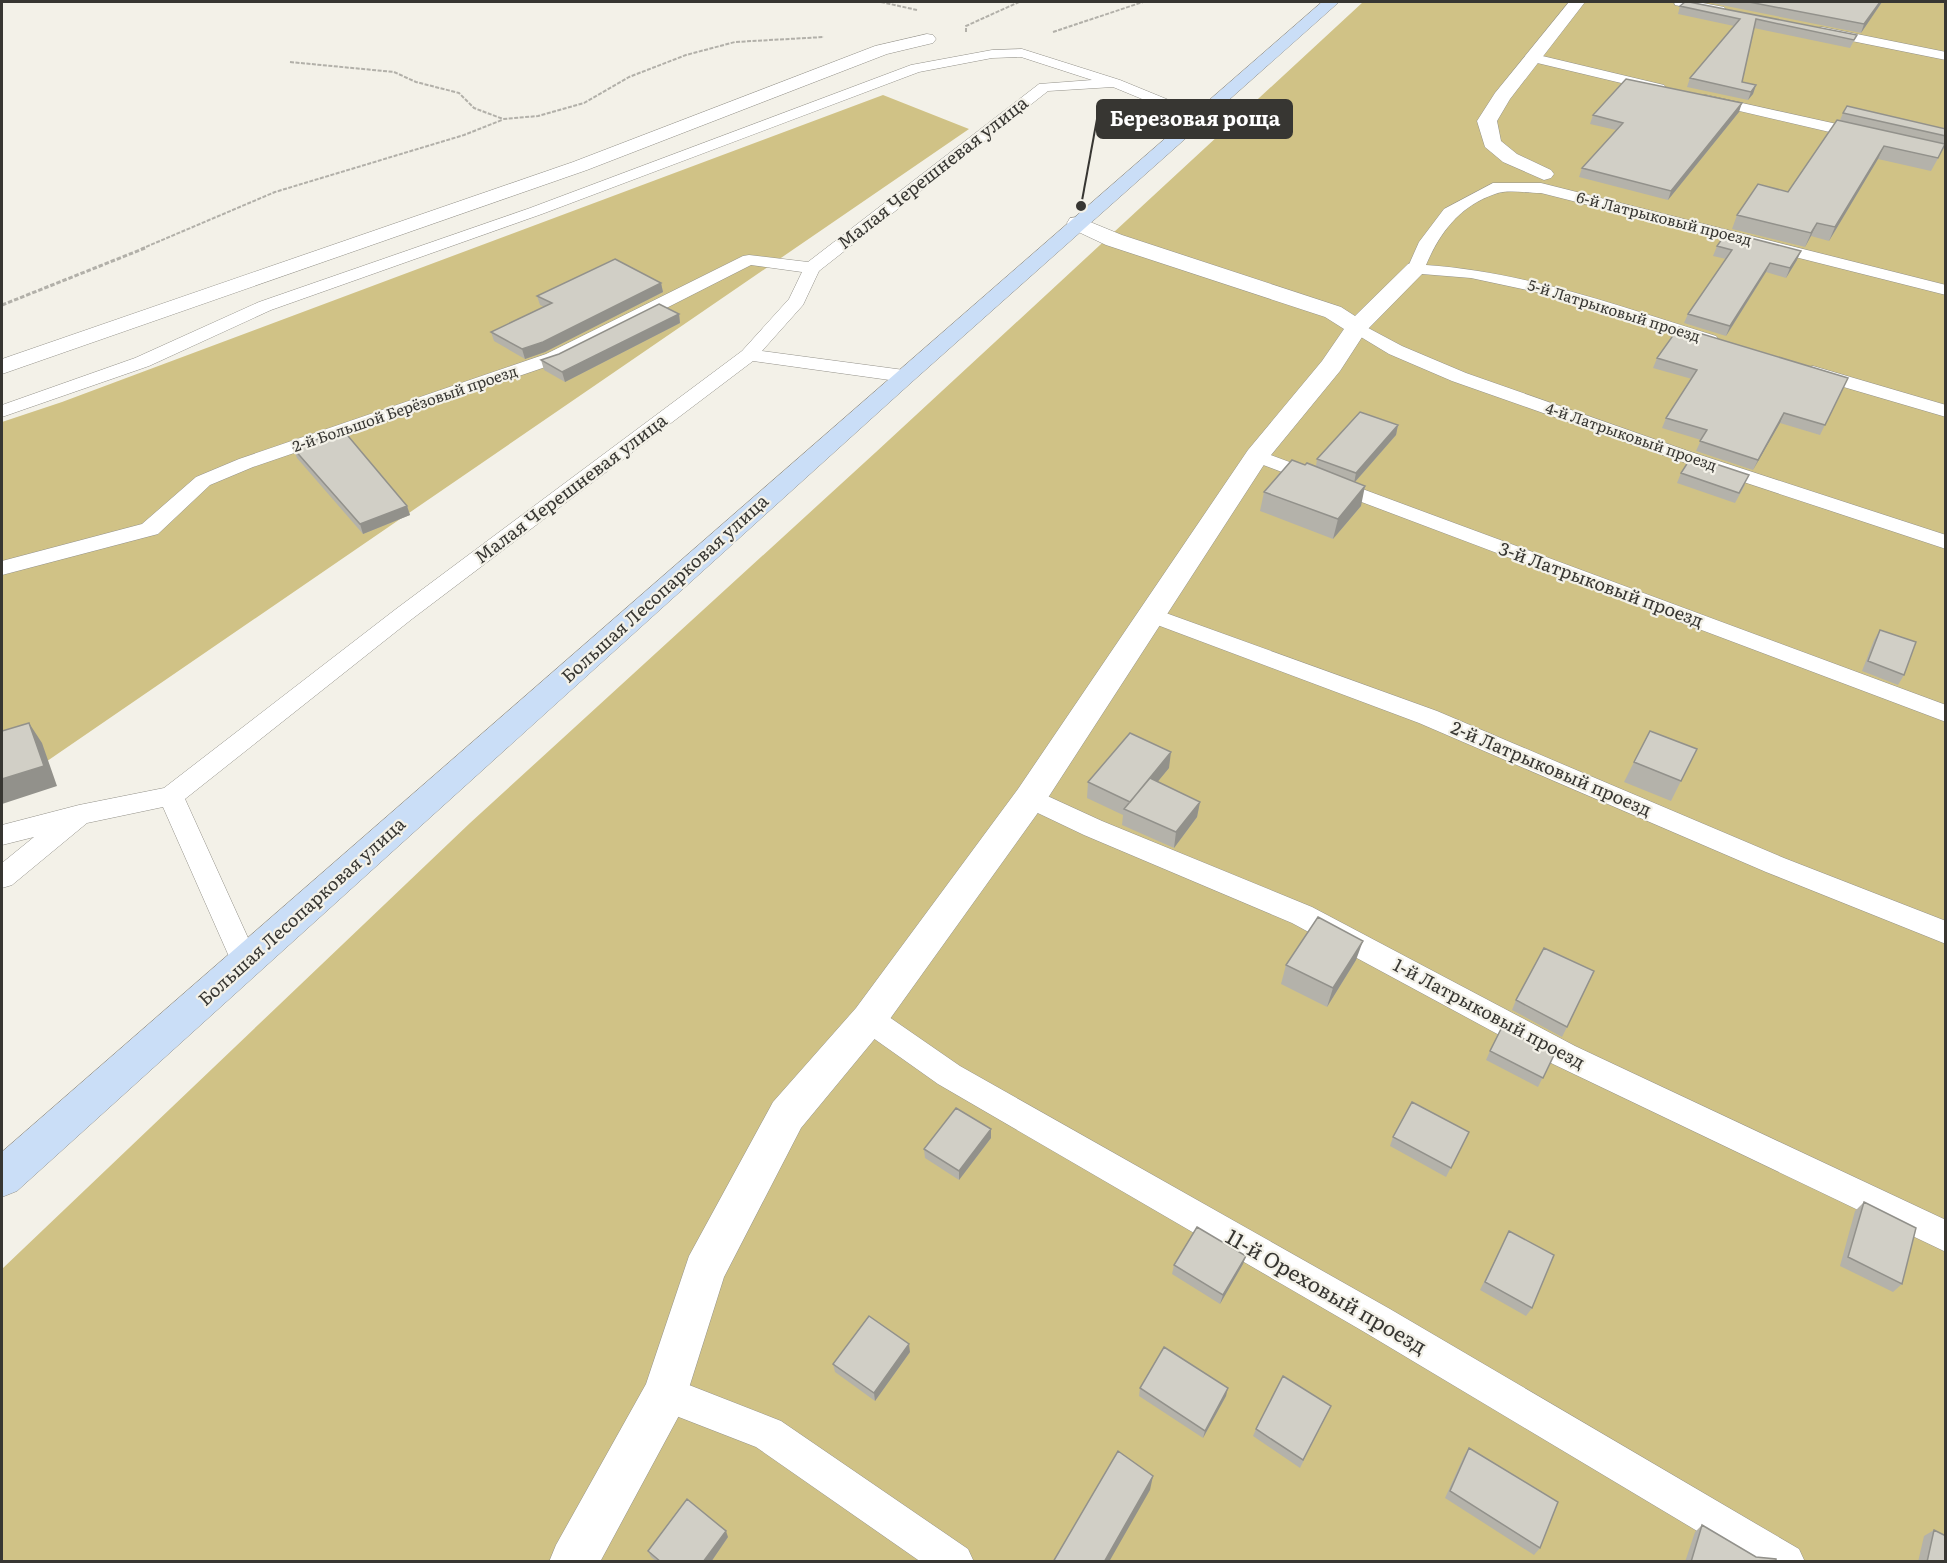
<svg xmlns="http://www.w3.org/2000/svg" width="1947" height="1563" viewBox="0 0 1947 1563" font-family="Literata,serif">
  <style>
    .green { fill: #d0c286 }
    .lines { fill: none; stroke-linecap: round; stroke-linejoin: round }
    .lane-casing { stroke: #94928a; stroke-width: 1 }
    .street-casing { stroke: #94928a; stroke-width: 1 }
    .secondary-casing { stroke: #94928a; stroke-width: 1 }
    .path-far1 { stroke: #b2b0a9; stroke-width: 2; stroke-dasharray: 4 1.5; stroke-linecap: butt }
    .path { stroke: #b2b0a9; stroke-width: 3; stroke-dasharray: 4.5 2; stroke-linecap: butt }
    .lane { fill: #fff; fill-rule: evenodd }
    .street { fill: #fff; fill-rule: evenodd }
    .secondary { fill: #cadef7; fill-rule: evenodd }
    .wall { fill: #b4b2aa }
    .shaded-wall { fill: #92918b }
    .building { fill: #d1cfc6; stroke: #92918b; stroke-width: 1.5 }
    .labels { text-anchor: middle; stroke-width: 4.5; stroke-linejoin: round; paint-order: stroke }
    .far-street-label { font-size: 15px; fill: #373632; stroke: #f3f1e8 }
    .street-label { font-size: 18px; fill: #373632; stroke: #f3f1e8 }
    .near-street-label { font-size: 21px; fill: #373632; stroke: #f3f1e8 }
    .leader { fill: none; stroke: #373632; stroke-width: 2 }
    .callout-dot { fill: #373632; stroke: #f3f1e8; stroke-width: 2 }
    .callout { fill: #373632; stroke: #373632; stroke-width: 2 }
    .callout-label { font-size: 20px; text-anchor: middle; font-weight: bold; fill: #fff }
  </style>
  <rect width="100%" height="100%" fill="#f3f1e8"/>
  <path class="green" d="M 1363,2 L 1945,2 L 1945,1561 L 2,1562 L 2,1269 L 470,823 L 876,452 Z
    M 883,95 L 969,129 L 2,792 L 2,422 L 62,402 Z"/>
  <g class="lines">
    <g class="lane-casing">
      <path id="lane" d="M 1674,2 L 1697,2 L 1724,7 L 1726,10 L 1719,14 L 1675,5 Z
        M 1822,27 L 1946,52 L 1946,60 L 1817,34 L 1815,31 L 1817,28 Z
        M 1022,49 L 1120,80 L 1203,114 L 1205,117 L 1198,121 L 1193,120 L 1113,87 L 1048,91 L 819,271 L 803,305 L 762,351 L 904,370 L 911,372 L 913,376 L 911,380 L 904,382 L 753,361 L 412,619 L 185,799 L 259,962 L 255,970 L 245,974 L 235,970 L 163,807 L 87,823 L 12,885 L 2,888 L 2,863 L 34,837 L 2,845 L 2,825 L 79,805 L 164,788 L 396,609 L 742,351 L 789,299 L 802,272 L 751,265 L 560,362 L 253,467 L 210,485 L 158,534 L 2,575 L 2,561 L 142,524 L 196,477 L 239,459 L 546,354 L 743,256 L 749,255 L 808,262 L 1039,84 L 1092,80 L 1021,57 L 992,58 L 919,72 L 542,214 L 271,310 L 149,366 L 2,417 L 2,405 L 135,358 L 259,302 L 530,208 L 911,65 L 992,50 Z
        M 1534,54 L 1664,85 L 1666,88 L 1659,92 L 1529,61 L 1527,58 Z
        M 1706,95 L 1864,130 L 1872,135 L 1864,140 L 1701,102 L 1699,99 L 1701,96 Z
        M 1493,183 L 1541,183 L 1946,285 L 1946,295 L 1541,193 C 1527,193 1507,189 1495,194 C 1460,206 1440,232 1426,265 C 1527,272 1621,307 1716,336 L 1719,340 L 1716,344 L 1704,344 L 1541,293 L 1471,278 L 1410,273 L 1407,269 L 1419,242 L 1444,209 Z
        M 1357,322 L 1402,346 L 1466,373 L 1688,451 L 1946,535 L 1946,549 L 1674,459 L 1452,381 L 1389,354 L 1351,331 L 1348,327 L 1351,323 Z
        M 1813,366 L 1946,405 L 1946,417 L 1806,376 L 1804,372 L 1806,368 Z
        M 1257,450 L 1946,705 L 1946,722 L 1250,460 L 1247,456 L 1250,452 Z
        M 1152,608 L 1437,711 L 1784,858 L 1946,921 L 1946,944 L 1766,872 L 1419,723 L 1144,620 L 1141,615 L 1144,610 Z
        M 1030,788 L 1102,821 L 1312,907 L 1575,1046 L 1946,1220 L 1946,1252 L 1553,1064 L 1292,923 L 1084,835 L 1021,805 L 1017,798 L 1021,791 Z
        M 869,1007 L 879,1010 L 960,1066 L 1390,1309 L 1799,1549 L 1805,1562 L 1749,1562 L 1366,1333 L 938,1084 L 859,1028 L 854,1019 L 859,1010 Z
        M 666,1376 L 781,1421 L 968,1549 L 974,1562 L 921,1562 L 756,1447 L 653,1407 L 648,1394 L 653,1381 Z"/>
    </g>
    <g class="street-casing">
      <path id="street" d="M 1569,2 L 1585,2 L 1510,99 L 1497,121 L 1501,141 L 1517,154 L 1551,170 L 1554,174 L 1551,178 L 1544,180 L 1503,162 L 1485,147 L 1477,121 L 1495,93 Z
        M 927,34 L 933,35 L 936,39 L 933,43 L 887,54 L 587,170 L 2,374 L 2,359 L 573,162 L 875,46 Z
        M 1078,217 L 1122,235 L 1341,307 L 1355,316 L 1408,264 L 1416,262 L 1424,264 L 1427,269 L 1366,331 L 1340,371 L 1267,460 L 1042,807 L 882,1030 L 801,1128 L 724,1277 L 682,1410 L 600,1562 L 549,1562 L 556,1545 L 646,1384 L 689,1256 L 773,1102 L 856,1008 L 1018,789 L 1248,450 L 1322,361 L 1344,329 L 1325,317 L 1106,245 L 1070,228 L 1067,223 L 1070,218 Z"/>
    </g>
    <g class="secondary-casing">
      <path id="secondary" d="M 1322,2 L 1339,2 L 913,381 L 17,1191 L 2,1197 L 2,1152 Z"/>
    </g>
    <path class="path-far1" d="M 881,2 L 917,10
      M 966,32 L 966,26 L 1019,2
      M 1053,32 L 1143,2
      M 290,62 L 394,72 L 416,82 L 459,93 L 474,108 L 503,119 L 538,116 L 584,103 L 629,77 L 686,55 L 735,42 L 824,37
      M 141,249 L 275,192 L 464,135 L 502,120"/>
    <path class="path" d="M 2,305 L 145,248"/>
    <use href="#lane" class="lane"/>
    <use href="#street" class="street"/>
    <use href="#secondary" class="secondary"/>
  </g>
  <path class="wall" d="M 1706,2 L 1882,2 L 1861,33 Z
    M 1680,6 L 1857,35 L 1850,48 L 1754,28 L 1742,82 L 1756,85 L 1753,94 L 1748,100 L 1687,87 L 1690,78 L 1734,26 L 1678,14 Z
    M 1739,112 L 1668,200 L 1579,177 L 1582,168 L 1616,130 L 1590,124 L 1593,115 Z
    M 1843,113 L 1946,129 L 1946,144 L 1931,171 L 1878,159 L 1829,241 L 1811,236 L 1805,247 L 1732,229 L 1737,215 L 1788,192 L 1840,120 Z
    M 1717,246 L 1797,260 L 1786,278 L 1766,272 L 1726,336 L 1684,323 L 1688,314 L 1726,259 L 1713,256 Z
    M 661,283 L 663,292 L 545,352 L 525,359 L 494,341 L 491,332 L 544,307 L 540,305 L 537,296 Z
    M 679,314 L 680,323 L 565,382 L 544,370 L 541,360 Z
    M 1657,358 L 1848,378 L 1820,435 L 1780,423 L 1753,470 L 1696,451 L 1701,440 L 1662,428 L 1666,418 L 1692,379 L 1653,368 Z
    M 1398,425 L 1396,435 L 1355,482 L 1361,506 L 1333,539 L 1260,511 L 1264,492 L 1305,465 L 1316,466 L 1317,459 Z
    M 293,448 L 407,506 L 410,515 L 363,534 L 297,458 Z
    M 1681,473 L 1745,485 L 1735,503 L 1677,483 Z
    M 1880,630 L 1904,675 L 1898,685 L 1862,671 L 1874,640 Z
    M 1697,749 L 1671,801 L 1624,782 L 1634,762 Z
    M 1169,768 L 1157,782 L 1200,802 L 1197,817 L 1174,848 L 1122,825 L 1123,815 L 1087,798 L 1088,782 Z
    M 1356,960 L 1327,1007 L 1281,984 L 1286,965 Z
    M 1516,1000 L 1567,1027 L 1562,1037 L 1512,1010 Z
    M 1490,1051 L 1554,1055 L 1538,1087 L 1486,1060 Z
    M 991,1129 L 991,1138 L 959,1180 L 925,1158 L 924,1149 Z
    M 1469,1132 L 1446,1177 L 1390,1146 L 1393,1137 Z
    M 1864,1202 L 1902,1284 L 1893,1292 L 1840,1266 L 1855,1211 Z
    M 1509,1231 L 1532,1308 L 1526,1316 L 1480,1290 Z
    M 1243,1264 L 1220,1304 L 1172,1274 L 1174,1265 Z
    M 910,1352 L 875,1401 L 835,1372 L 833,1364 Z
    M 1140,1388 L 1226,1396 L 1203,1438 L 1139,1396 Z
    M 1331,1406 L 1300,1468 L 1253,1436 L 1256,1429 Z
    M 1469,1448 L 1540,1548 L 1534,1555 L 1445,1498 L 1464,1456 Z
    M 1702,1525 L 1756,1557 L 1776,1562 L 1685,1562 L 1695,1532 Z
    M 1934,1530 L 1946,1562 L 1918,1562 L 1924,1536 Z
    M 728,1537 L 711,1562 L 657,1562 L 651,1557 L 648,1551 Z"/>
  <path class="shaded-wall" d="M 1880,2 L 1882,2 L 1861,33 L 1864,24 Z
    M 1756,85 L 1753,94 L 1748,100 L 1751,92 Z
    M 1742,103 L 1739,112 L 1668,200 L 1671,191 Z
    M 1884,146 L 1878,159 L 1829,241 L 1835,227 Z
    M 1817,223 L 1811,236 L 1805,247 L 1811,233 Z
    M 1801,251 L 1797,260 L 1786,278 L 1790,268 Z
    M 1770,263 L 1766,272 L 1726,336 L 1730,326 Z
    M 661,283 L 663,292 L 545,352 L 525,359 L 522,349 Z
    M 679,314 L 680,323 L 565,382 L 562,372 Z
    M 1784,413 L 1780,423 L 1753,470 L 1758,460 Z
    M 1398,425 L 1396,435 L 1354,483 L 1356,473 Z
    M 1365,486 L 1361,506 L 1333,539 L 1338,519 Z
    M 407,506 L 410,515 L 363,534 L 360,524 Z
    M 29,723 L 42,743 L 57,786 L 2,804 L 2,779 Z
    M 1171,752 L 1169,768 L 1132,813 L 1130,802 Z
    M 1200,802 L 1197,817 L 1174,848 L 1176,832 Z
    M 1363,941 L 1356,960 L 1327,1007 L 1333,988 Z
    M 991,1129 L 991,1138 L 959,1180 L 959,1171 Z
    M 1246,1256 L 1243,1264 L 1220,1304 L 1223,1295 Z
    M 909,1344 L 910,1352 L 875,1401 L 874,1393 Z
    M 1228,1388 L 1226,1396 L 1203,1438 L 1205,1431 Z
    M 1153,1476 L 1150,1490 L 1109,1562 L 1104,1562 Z
    M 726,1531 L 728,1537 L 711,1562 L 703,1562 Z"/>
  <path class="building" d="M 1685,2 L 1689,2 L 1857,35 L 1854,40 L 1756,19 L 1742,82 L 1756,85 L 1751,92 L 1690,78 L 1740,19 L 1680,6 Z
    M 1749,2 L 1880,2 L 1864,24 Z
    M 1626,79 L 1742,103 L 1671,191 L 1582,168 L 1623,123 L 1593,115 Z
    M 1847,106 L 1946,129 L 1946,136 L 1843,113 Z
    M 1837,120 L 1945,144 L 1938,158 L 1884,146 L 1835,227 L 1817,223 L 1811,233 L 1737,215 L 1758,184 L 1788,192 Z
    M 1727,232 L 1801,251 L 1790,268 L 1770,263 L 1730,326 L 1688,314 L 1732,250 L 1717,246 Z
    M 615,259 L 661,283 L 543,342 L 522,349 L 491,332 L 552,303 L 537,296 Z
    M 659,304 L 679,314 L 562,372 L 541,360 L 559,354 Z
    M 1679,327 L 1848,378 L 1825,425 L 1784,413 L 1758,460 L 1700,441 L 1707,430 L 1666,418 L 1697,370 L 1657,358 Z
    M 1360,412 L 1398,425 L 1356,473 L 1317,459 Z
    M 343,430 L 407,506 L 360,524 L 293,448 Z
    M 1692,456 L 1749,475 L 1739,493 L 1681,473 Z
    M 1292,460 L 1305,465 L 1307,463 L 1365,486 L 1338,519 L 1264,492 Z
    M 1880,630 L 1916,642 L 1904,675 L 1868,661 Z
    M 29,723 L 44,766 L 2,779 L 2,731 Z
    M 1650,731 L 1697,749 L 1681,781 L 1634,762 Z
    M 1130,733 L 1171,752 L 1130,802 L 1088,782 Z
    M 1150,778 L 1200,802 L 1176,832 L 1124,809 Z
    M 1318,917 L 1363,941 L 1333,988 L 1286,965 Z
    M 1544,948 L 1594,971 L 1567,1027 L 1516,1000 Z
    M 1502,1027 L 1554,1055 L 1543,1078 L 1490,1051 Z
    M 1412,1102 L 1469,1132 L 1451,1168 L 1393,1137 Z
    M 956,1108 L 991,1129 L 959,1171 L 924,1149 Z
    M 1864,1202 L 1916,1228 L 1902,1284 L 1848,1257 Z
    M 1197,1227 L 1246,1256 L 1223,1295 L 1174,1265 Z
    M 1509,1231 L 1554,1255 L 1532,1308 L 1485,1282 Z
    M 869,1316 L 909,1344 L 874,1393 L 833,1364 Z
    M 1164,1347 L 1228,1388 L 1205,1431 L 1140,1388 Z
    M 1283,1376 L 1331,1406 L 1303,1460 L 1256,1429 Z
    M 1469,1448 L 1558,1502 L 1540,1548 L 1450,1491 Z
    M 1118,1451 L 1153,1476 L 1104,1562 L 1053,1562 Z
    M 687,1499 L 726,1531 L 703,1562 L 661,1562 L 648,1551 Z
    M 1702,1525 L 1756,1557 L 1776,1559 L 1776,1562 L 1691,1562 Z
    M 1934,1530 L 1946,1536 L 1946,1562 L 1927,1562 Z"/>
  <g class="labels">
    <g class="far-street-label">
      <text transform="translate(1664 219) rotate(14)" y="5">6-й Латрыковый проезд</text>
      <text transform="translate(1614 311) rotate(17)" y="5">5-й Латрыковый проезд</text>
      <text transform="translate(405 409) rotate(-19)" y="5">2-й Большой Берёзовый проезд</text>
      <text transform="translate(1631 437) rotate(19)" y="5">4-й Латрыковый проезд</text>
    </g>
    <g class="street-label">
      <text transform="translate(933 173) rotate(-38)" y="6">Малая Черешневая улица</text>
      <text transform="translate(571 489) rotate(-37)" y="6">Малая Черешневая улица</text>
      <text transform="translate(1601 585) rotate(20)" y="6">3-й Латрыковый проезд</text>
      <text transform="translate(665 589) rotate(-42)" y="6">Большая Лесопарковая улица</text>
      <text transform="translate(1551 769) rotate(23)" y="6">2-й Латрыковый проезд</text>
      <text transform="translate(302 912) rotate(-42)" y="6">Большая Лесопарковая улица</text>
      <text transform="translate(1489 1014) rotate(28)" y="6">1-й Латрыковый проезд</text>
    </g>
    <g class="near-street-label">
      <text transform="translate(1326 1292) rotate(30)" y="7">11-й Ореховый проезд</text>
    </g>
  </g>
  <path class="leader" d="M1081 206L1097 119"/>
  <circle class="callout-dot" cx="1081" cy="206" r="6"/>
  <rect class="callout" x="1097" y="100" width="195" height="38" rx="6"/>
  <g class="callout-label">
    <text x="1195" y="126">Березовая роща</text>
  </g>
  <rect width="1947" height="1563" fill="none" stroke="#373632" stroke-width="6"/>
</svg>
